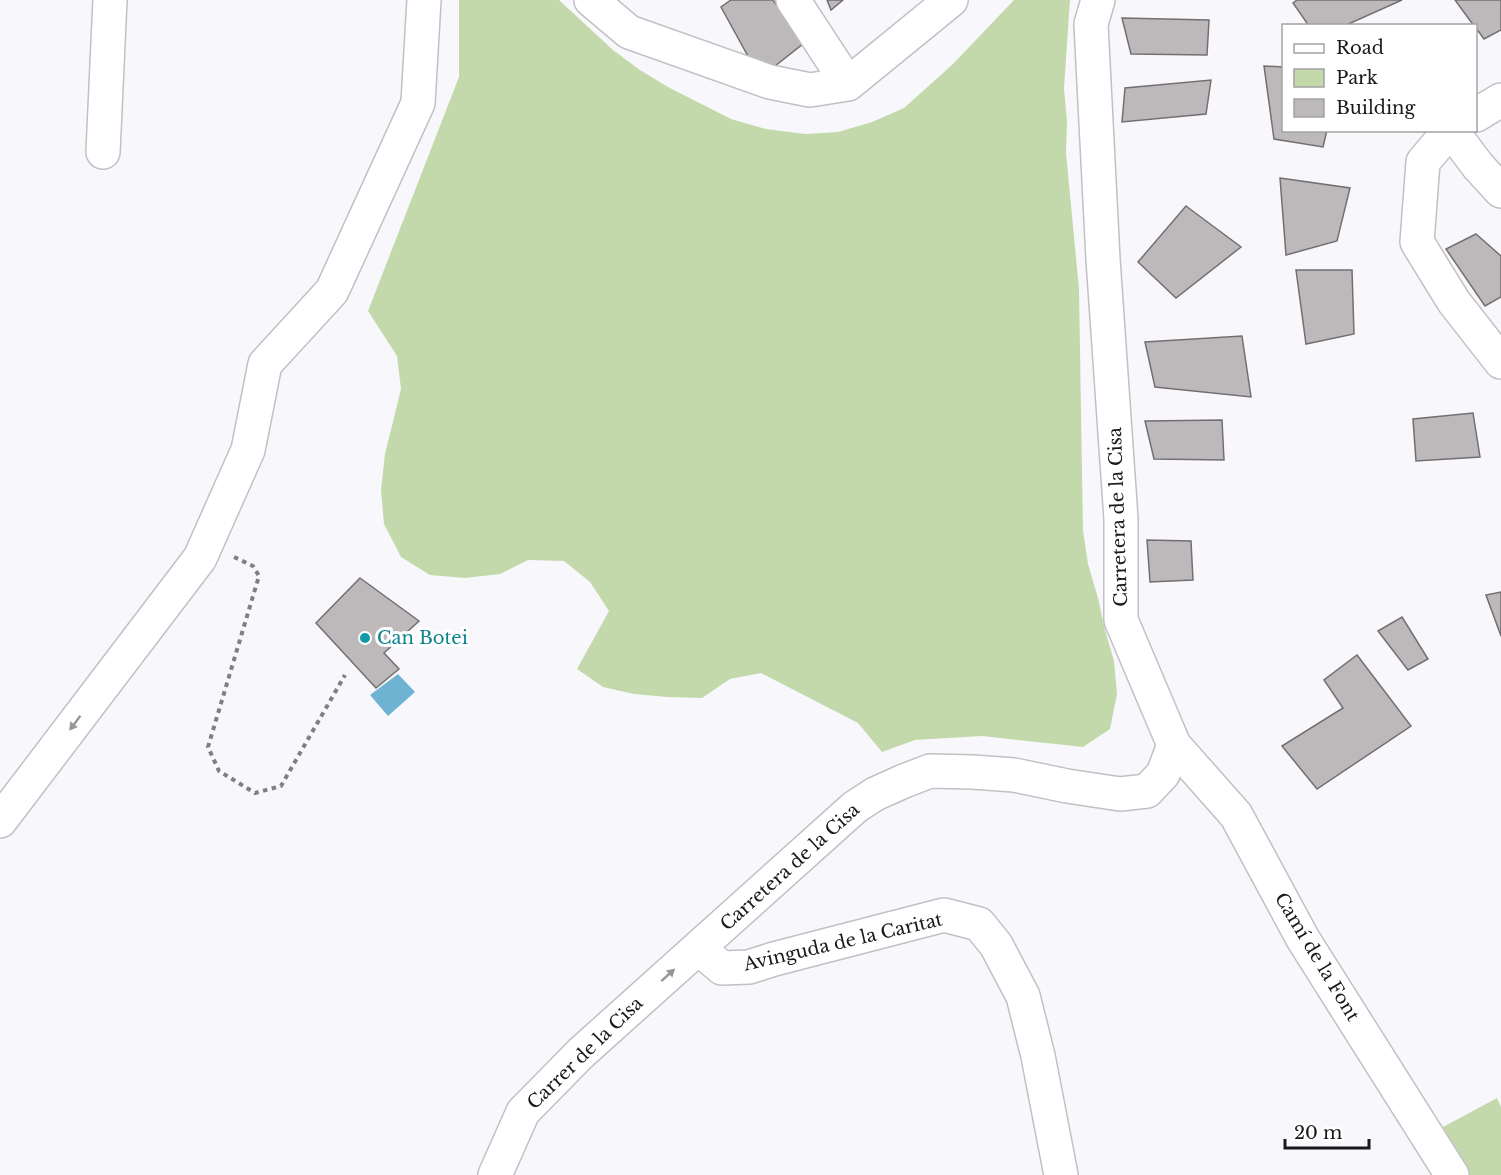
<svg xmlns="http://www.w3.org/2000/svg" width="1501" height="1175" viewBox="0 0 1501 1175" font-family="'Libre Baskerville',serif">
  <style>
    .green { fill: #c4d9ab }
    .water { fill: #6eb3d2 }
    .building { fill: #bdb9ba; stroke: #736f71; stroke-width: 1.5 }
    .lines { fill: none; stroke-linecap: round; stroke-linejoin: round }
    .minor-casing { stroke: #c1c1c5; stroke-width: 36 }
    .path { stroke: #7f7f81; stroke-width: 4; stroke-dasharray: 4.5 4.5; stroke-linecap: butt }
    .minor { stroke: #fff; stroke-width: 33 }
    .oneway { fill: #989898 }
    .culture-dot { fill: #0f9aa8; stroke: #fff; stroke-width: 2 }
    .labels { text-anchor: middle; stroke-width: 6; stroke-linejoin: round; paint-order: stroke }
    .street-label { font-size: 18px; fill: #19191a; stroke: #fff }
    .culture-label { font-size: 18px; fill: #0d838f; stroke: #fff; text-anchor: start }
  </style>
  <rect width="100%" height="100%" fill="#f8f8fc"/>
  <path class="green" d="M 459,0 L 559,0 L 613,50 L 640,70 L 668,87 L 731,119 L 766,129 L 805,134 L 838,132 L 872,122 L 904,108 L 953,64 L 1014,0 L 1070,0 L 1064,88 L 1067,121 L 1066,153 L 1079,289 L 1083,530 L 1088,564 L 1098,598 L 1105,630 L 1114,661 L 1117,694 L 1110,729 L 1083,747 L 982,736 L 915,740 L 882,752 L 858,723 L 761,673 L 730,679 L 702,698 L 667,697 L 634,694 L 603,687 L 577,669 L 609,611 L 590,582 L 564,561 L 528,560 L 500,574 L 465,578 L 430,575 L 401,557 L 384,524 L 381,490 L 385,454 L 401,389 L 397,356 L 368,311 L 459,77 Z
    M 1497,1098 L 1501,1107 L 1501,1175 L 1469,1175 L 1443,1127 Z"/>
  <path class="water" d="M 398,674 L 415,692 L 388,716 L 370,695 Z"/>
  <path class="building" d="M 731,0 L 773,0 L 804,43 L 760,78 L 721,7 Z
    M 827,0 L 843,0 L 831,10 Z
    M 1297,0 L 1402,0 L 1344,26 L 1309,26 L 1293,3 Z
    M 1455,0 L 1501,0 L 1501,30 L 1484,39 L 1476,28 L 1476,26 L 1474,26 Z
    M 1122,18 L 1209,20 L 1207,55 L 1131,54 Z
    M 1264,66 L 1284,67 L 1284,130 L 1327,130 L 1323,147 L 1274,139 Z
    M 1211,80 L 1206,114 L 1122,122 L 1125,88 Z
    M 1280,178 L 1350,188 L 1337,241 L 1286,255 Z
    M 1186,206 L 1241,247 L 1176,298 L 1138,262 Z
    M 1476,234 L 1501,256 L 1501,297 L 1485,306 L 1446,249 Z
    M 1296,270 L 1352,270 L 1354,334 L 1306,344 Z
    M 1242,336 L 1251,397 L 1155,387 L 1145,342 Z
    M 1473,413 L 1480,457 L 1416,461 L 1413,419 Z
    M 1222,420 L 1224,460 L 1154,459 L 1145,421 Z
    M 1147,540 L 1191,541 L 1193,580 L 1150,582 Z
    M 360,578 L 419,621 L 384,653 L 399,669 L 376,688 L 316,623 Z
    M 1501,592 L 1501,636 L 1486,595 Z
    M 1402,617 L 1428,659 L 1408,670 L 1378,631 Z
    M 1357,655 L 1411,726 L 1317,789 L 1282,746 L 1343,708 L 1324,680 Z"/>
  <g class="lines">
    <g class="minor-casing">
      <path id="minor" d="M 591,0 L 629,32 L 770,82 L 810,90 L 848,84 L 951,0
        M 793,0 L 848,84
        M 1098,0 L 1091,24 L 1103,259 L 1121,519 L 1121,620 L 1174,745 L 1236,815 L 1303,939 L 1452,1175
        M 1476,115 L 1501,100
        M 1450,130 L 1423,162 L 1417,242 L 1454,302 L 1501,362
        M 1451,130 L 1478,166 L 1501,191
        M 103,152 L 110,0
        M 0,821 L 200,558 L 248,450 L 265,364 L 332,291 L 418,103 L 424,0
        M 698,948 L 722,968 L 749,967 L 774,959 L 944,915 L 979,924 L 996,945 L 1023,996 L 1038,1056 L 1061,1175
        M 495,1175 L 523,1112 L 581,1053 L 855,807 L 875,794 L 904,781 L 930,771 L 973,772 L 1014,775 L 1067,786 L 1120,794 L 1147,791 L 1163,774 L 1174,745"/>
    </g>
    <path class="path" d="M 234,557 L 253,566 L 259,576 L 208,747 L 219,771 L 255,793 L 281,786 L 345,675"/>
    <use href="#minor" class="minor"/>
  </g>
  <defs><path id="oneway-solid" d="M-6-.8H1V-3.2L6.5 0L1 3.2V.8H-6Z" transform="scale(1.5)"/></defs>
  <g class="oneway">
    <use href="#oneway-solid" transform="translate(75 723) rotate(127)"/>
    <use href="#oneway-solid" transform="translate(668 975) rotate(-42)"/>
  </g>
  <circle class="culture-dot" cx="365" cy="638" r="6"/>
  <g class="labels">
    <g class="street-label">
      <text transform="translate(1118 517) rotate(-92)" y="6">Carretera de la Cisa</text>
      <text transform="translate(790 867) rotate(-42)" y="6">Carretera de la Cisa</text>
      <text transform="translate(843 942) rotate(-13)" y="6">Avinguda de la Caritat</text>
      <text transform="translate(1317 957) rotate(59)" y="6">Camí de la Font</text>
      <text transform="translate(585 1053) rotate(-44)" y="6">Carrer de la Cisa</text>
    </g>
    <g class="culture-label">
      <text x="377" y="644">Can Botei</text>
    </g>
  </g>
  <rect x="1282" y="24" width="195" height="108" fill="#ffffff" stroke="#a3a3a3" stroke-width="1.5"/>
  <rect x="1294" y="44" width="30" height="9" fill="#ffffff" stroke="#a3a3a3" stroke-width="1.5"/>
  <text x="1336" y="54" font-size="18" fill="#19191a">Road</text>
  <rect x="1294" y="69" width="30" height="18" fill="#c4d9ab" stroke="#a3a3a3" stroke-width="1.5"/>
  <text x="1336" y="84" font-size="18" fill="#19191a">Park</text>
  <rect x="1294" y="99" width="30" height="18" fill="#bdb9ba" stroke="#a3a3a3" stroke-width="1.5"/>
  <text x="1336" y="114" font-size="18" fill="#19191a">Building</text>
  <path d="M1285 1139v9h84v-9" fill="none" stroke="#19191a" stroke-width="3"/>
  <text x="1294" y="1139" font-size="18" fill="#19191a" stroke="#ffffff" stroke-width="4.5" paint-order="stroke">20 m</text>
</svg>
